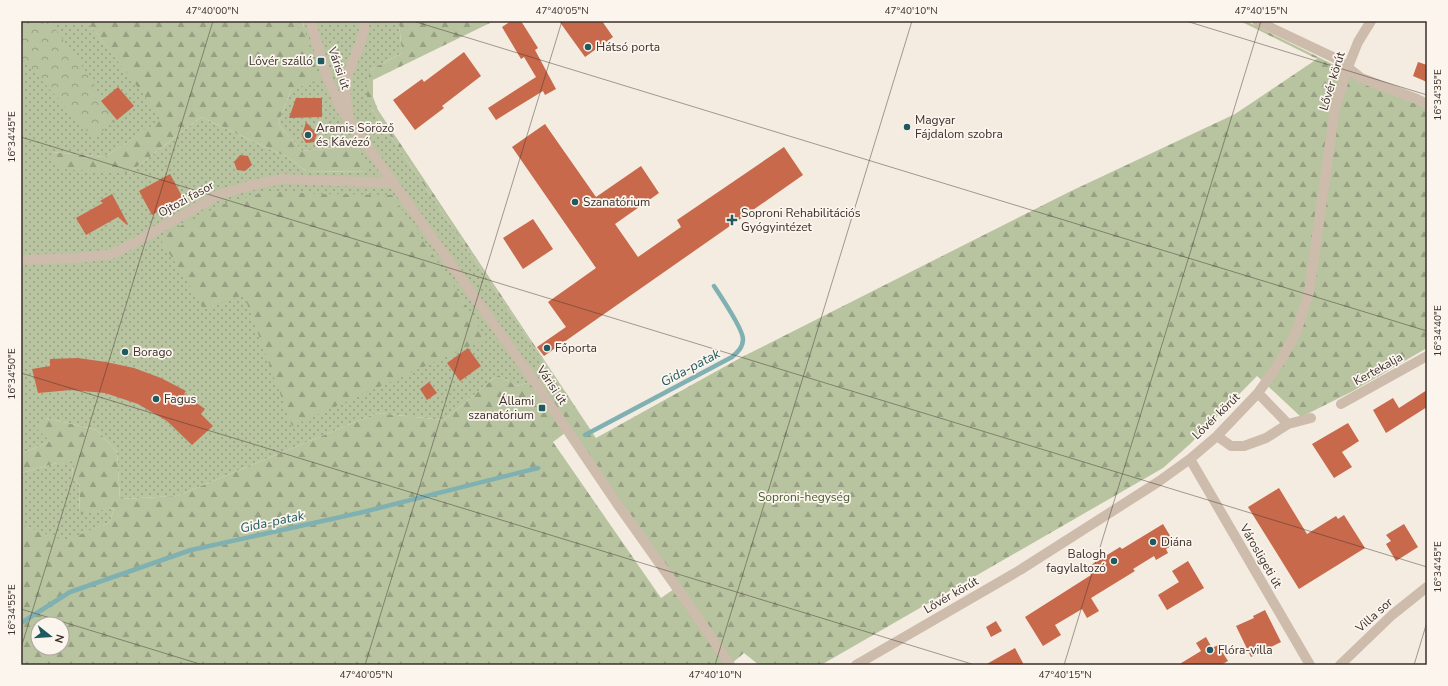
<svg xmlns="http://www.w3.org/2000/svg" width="1448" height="686" viewBox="0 0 1448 686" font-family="'Nunito Sans',sans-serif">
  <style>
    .grass { fill: url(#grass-dots) }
    .forest { fill: url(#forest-firs); fill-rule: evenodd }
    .park { fill: url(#park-crowns) }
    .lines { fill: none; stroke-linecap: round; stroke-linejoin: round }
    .stream { stroke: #7fb0b2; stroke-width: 4.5 }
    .building { fill: #c8694b }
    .minor { stroke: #cdbbac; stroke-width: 10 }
    .ticks { fill: none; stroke: #3b302b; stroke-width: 1; stroke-opacity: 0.45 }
    .poi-dot { fill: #1f5a5e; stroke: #fbf5ee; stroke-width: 1.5 }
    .labels { text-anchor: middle; stroke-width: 3.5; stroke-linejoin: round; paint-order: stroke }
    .poi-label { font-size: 12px; fill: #3b302b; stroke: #fbf5ee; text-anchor: start }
    .street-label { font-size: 12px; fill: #3b302b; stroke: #fbf5ee }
    .park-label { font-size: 12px; fill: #4a5a2e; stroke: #fbf5ee }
    .water-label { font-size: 13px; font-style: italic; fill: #1f5a5e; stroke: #fbf5ee }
    .neatline { fill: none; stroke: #3b302b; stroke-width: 1.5 }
    .ticks-label { font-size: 10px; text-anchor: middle; fill: #3b302b }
  </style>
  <defs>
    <pattern id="grass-dots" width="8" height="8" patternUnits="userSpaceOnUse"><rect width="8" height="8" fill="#b8c4a0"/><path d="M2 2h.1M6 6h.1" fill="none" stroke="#97a083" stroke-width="1.8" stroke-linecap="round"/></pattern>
    <pattern id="forest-firs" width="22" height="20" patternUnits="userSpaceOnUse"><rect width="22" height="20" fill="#b8c4a0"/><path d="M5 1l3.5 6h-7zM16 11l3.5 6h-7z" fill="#97a083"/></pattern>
    <pattern id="park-crowns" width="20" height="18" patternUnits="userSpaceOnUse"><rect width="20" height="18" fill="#b8c4a0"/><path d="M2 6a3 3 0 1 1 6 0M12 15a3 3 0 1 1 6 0" fill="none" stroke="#97a083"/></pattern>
  </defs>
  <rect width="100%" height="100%" fill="#f4ebe1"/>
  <path class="grass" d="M 21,21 L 87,21 L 163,119 L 105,157 L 52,152 L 129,173 L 201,117 L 289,158 L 306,171 L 369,172 L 357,146 L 302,151 L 278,124 L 291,90 L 304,27 L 303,21 L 397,21 L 399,23 L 402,53 L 370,70 L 372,109 L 553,375 L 517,386 L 498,375 L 444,420 L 377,413 L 177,496 L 120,499 L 117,452 L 97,430 L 46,418 L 50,441 L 21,454 Z
    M 57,463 L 73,463 L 72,475 L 80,486 L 79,513 L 114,508 L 110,522 L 65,542 L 21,525 L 21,473 Z"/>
  <path class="forest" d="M 87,21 L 303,21 L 304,28 L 320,80 L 291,90 L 278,124 L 302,151 L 357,146 L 370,172 L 306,171 L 289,158 L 201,117 L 129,173 L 60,169 L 49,159 L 52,152 L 105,157 L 162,119 Z
    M 397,21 L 494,21 L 373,80 L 373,97 L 378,110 L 596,438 L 742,357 L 1069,192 L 1235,114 L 1317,59 L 1240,21 L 1246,21 L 1378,87 L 1427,108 L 1427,348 L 1353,391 L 1301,417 L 1257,376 L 1190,444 L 1163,468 L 821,665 L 759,665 L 744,653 L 730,665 L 21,665 L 21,525 L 65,541 L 110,522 L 114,508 L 79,514 L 80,486 L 72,475 L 73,463 L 57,463 L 21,473 L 21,454 L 50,441 L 37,429 L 46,418 L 97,430 L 117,452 L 120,499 L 177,496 L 377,413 L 444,420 L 498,375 L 517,386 L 553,375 L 372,109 L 366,94 L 370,70 L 402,53 L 399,23 ZM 565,433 L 674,589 L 661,598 L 553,442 ZM 38,624 L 62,624 L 62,648 L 38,648 Z
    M 269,191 L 320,194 L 392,195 L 454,286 L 486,339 L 292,426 L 244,295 L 204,309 L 159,237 L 223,204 Z"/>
  <path class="park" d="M 21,21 L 49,21 C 74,52 95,85 115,120 L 94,138 L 21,58 Z"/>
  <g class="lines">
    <path class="stream" d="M 585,435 L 732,357 C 738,352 743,347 743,339 C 743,330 720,295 714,286
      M 21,623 L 70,592 L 191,550 L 359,513 L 538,468"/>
  </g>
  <path class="building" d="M 511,21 L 521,21 L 538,48 L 535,50 L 556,89 L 545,95 L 543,91 L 496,120 L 488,108 L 536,77 L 524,57 L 521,59 L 502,27 Z
    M 559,21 L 602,21 L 613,37 L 585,57 Z
    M 464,52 L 481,76 L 442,106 L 444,108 L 415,130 L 393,100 L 422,79 L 424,82 Z
    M 1418,62 L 1427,65 L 1427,82 L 1413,76 Z
    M 118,87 L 134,106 L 117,120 L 101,101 Z
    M 296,98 L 322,98 L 322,117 L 289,118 Z
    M 306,122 L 317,134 L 314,142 L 306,143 L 302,136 Z
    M 545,124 L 596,197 L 641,166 L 659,193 L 615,224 L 638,257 L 681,227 L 677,220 L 784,147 L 803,175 L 544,356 L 537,347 L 566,327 L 548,302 L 596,268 L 512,147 Z
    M 240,155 L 248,156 L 252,165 L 245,171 L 237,170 L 234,162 Z
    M 170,174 L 183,198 L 152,215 L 139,191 Z
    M 112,194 L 128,224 L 127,225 L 118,217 L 86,235 L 76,218 L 103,203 L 100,201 Z
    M 533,219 L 553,249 L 523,269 L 503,238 Z
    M 468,348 L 481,366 L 460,381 L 447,363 Z
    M 78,358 L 106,362 L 134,368 L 161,378 L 186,391 L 184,394 L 205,409 L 201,414 L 213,426 L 192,445 L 167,421 L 138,404 L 105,393 L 71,390 L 38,393 L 32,369 L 50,366 L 50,359 Z
    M 429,382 L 437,393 L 427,400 L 420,389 Z
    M 1427,390 L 1427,407 L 1386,433 L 1373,410 L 1393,398 L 1399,408 Z
    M 1348,423 L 1359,441 L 1342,452 L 1352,467 L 1334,478 L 1312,444 Z
    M 1279,488 L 1307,534 L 1336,516 L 1338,519 L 1344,515 L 1365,548 L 1299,589 L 1248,507 Z
    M 1163,524 L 1175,544 L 1166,549 L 1168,553 L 1156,560 L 1154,556 L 1133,569 L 1135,571 L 1091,598 L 1099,611 L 1087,618 L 1082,609 L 1055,625 L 1061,635 L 1043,646 L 1025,617 L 1091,575 L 1086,568 L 1120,547 L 1122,549 Z
    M 1404,524 L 1418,547 L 1396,561 L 1386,544 L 1391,541 L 1386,535 Z
    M 1188,561 L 1204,588 L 1167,610 L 1158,595 L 1179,582 L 1172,571 Z
    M 1265,610 L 1281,642 L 1251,657 L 1236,626 L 1254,618 L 1253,616 Z
    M 996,621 L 1002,631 L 991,637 L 986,627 Z
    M 1206,637 L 1212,648 L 1218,645 L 1228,661 L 1221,665 L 1178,665 L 1201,651 L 1196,643 Z
    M 1015,648 L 1024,665 L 985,665 Z"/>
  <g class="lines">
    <path class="minor" d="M 312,21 L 311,23 L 327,77 L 341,109 L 532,378 L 618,505 L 687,602 L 730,665
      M 1257,21 L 1337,59 L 1361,78 L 1417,99 L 1427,104
      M 349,117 C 347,105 344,93 346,82 C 349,65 367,36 364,21
      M 21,260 L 77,258 L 112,254 L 136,242 L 218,195 L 252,185 L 282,179 L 393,183
      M 1258,393 L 1288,424
      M 1341,404 L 1427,356
      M 1217,436 L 1231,446 L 1244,446 L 1266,438 L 1288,424 L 1311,418
      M 1190,459 L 1310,665
      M 856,665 L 1020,570 L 1158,482 L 1190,459 L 1217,436 L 1258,393 L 1278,365 L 1296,333 L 1309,292 L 1335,108 L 1348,67 L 1358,42 L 1371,21
      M 1340,665 L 1392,615 L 1427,587"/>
  </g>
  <path class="ticks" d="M 413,21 L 1427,331M 1186,21 L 1427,95M 21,137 L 1427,567M 21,373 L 975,665M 21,609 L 203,665M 21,648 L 213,21M 365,665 L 562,21M 715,665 L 912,21M 1064,665 L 1261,21M 1414,665 L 1427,622"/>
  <g class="poi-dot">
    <circle cx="588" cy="47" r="4"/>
    <rect x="317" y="57" width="8" height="8" rx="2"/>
    <circle cx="907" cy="127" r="4"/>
    <circle cx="308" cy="135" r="4"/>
    <circle cx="575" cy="202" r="4"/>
    <path d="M730 214h4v4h4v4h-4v4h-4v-4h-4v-4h4z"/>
    <circle cx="547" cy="348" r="4"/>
    <circle cx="125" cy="352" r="4"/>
    <circle cx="156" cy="399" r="4"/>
    <rect x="538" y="404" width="8" height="8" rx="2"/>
    <circle cx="1153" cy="542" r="4"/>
    <circle cx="1114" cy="561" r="4"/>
    <circle cx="1210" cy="650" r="4"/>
  </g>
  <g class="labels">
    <g class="poi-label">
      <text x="596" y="51">Hátsó porta</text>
      <text x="313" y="65" text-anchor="end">Lővér szálló</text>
      <text x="915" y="124">Magyar<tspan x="915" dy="14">Fájdalom szobra</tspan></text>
      <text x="316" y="132">Aramis Söröző<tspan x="316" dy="14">és Kávézó</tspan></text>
      <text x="583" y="206">Szanatórium</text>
      <text x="741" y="217">Soproni Rehabilitációs<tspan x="741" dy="14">Gyógyintézet</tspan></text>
      <text x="555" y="352">Főporta</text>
      <text x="133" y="356">Borago</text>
      <text x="164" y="403">Fagus</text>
      <text x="534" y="405" text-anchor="end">Állami<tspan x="534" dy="14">szanatórium</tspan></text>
      <text x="1161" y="546">Diána</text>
      <text x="1106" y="558" text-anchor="end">Balogh<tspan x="1106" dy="14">fagylaltozó</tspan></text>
      <text x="1218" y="654">Flóra-villa</text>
    </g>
    <g class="street-label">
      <text transform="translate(339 68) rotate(71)" y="4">Várisi út</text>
      <text transform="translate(1332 81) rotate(-73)" y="4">Lővér körút</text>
      <text transform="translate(186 199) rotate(-29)" y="4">Ojtozi fasor</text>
      <text transform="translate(1378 369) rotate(-29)" y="4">Kertekalja</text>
      <text transform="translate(552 385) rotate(56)" y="4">Várisi út</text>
      <text transform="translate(1216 416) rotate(-44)" y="4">Lővér körút</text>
      <text transform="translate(1261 556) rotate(60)" y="4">Városligeti út</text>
      <text transform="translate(951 595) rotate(-30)" y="4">Lővér körút</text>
      <text transform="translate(1374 615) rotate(-42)" y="4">Villa sor</text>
    </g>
    <g class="park-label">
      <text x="804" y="501">Soproni-hegység</text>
    </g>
    <g class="water-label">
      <text transform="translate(690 367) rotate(-28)" y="5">Gida-patak</text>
      <text transform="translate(272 521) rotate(-12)" y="5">Gida-patak</text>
    </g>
  </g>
  <rect width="1448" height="686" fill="none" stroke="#fbf5ee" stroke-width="44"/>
  <g transform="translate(50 636) rotate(107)"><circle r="19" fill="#fbf5ee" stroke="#aea6a0"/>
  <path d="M0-3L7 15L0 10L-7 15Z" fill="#1f5a5e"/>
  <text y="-6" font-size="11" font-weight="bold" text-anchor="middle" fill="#3b302b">N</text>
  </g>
  <rect x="22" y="22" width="1404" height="642" class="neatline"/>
  <g class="ticks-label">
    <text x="212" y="14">47°40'00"N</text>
    <text x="562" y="14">47°40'05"N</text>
    <text x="911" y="14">47°40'10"N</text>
    <text x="1261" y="14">47°40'15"N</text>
    <text transform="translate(1437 95) rotate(-90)" y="4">16°34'35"E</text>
    <text transform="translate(11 137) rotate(-90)" y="4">16°34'45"E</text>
    <text transform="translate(1437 331) rotate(-90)" y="4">16°34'40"E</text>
    <text transform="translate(11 374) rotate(-90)" y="4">16°34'50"E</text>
    <text transform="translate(1437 567) rotate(-90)" y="4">16°34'45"E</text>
    <text transform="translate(11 610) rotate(-90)" y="4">16°34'55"E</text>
    <text x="366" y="678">47°40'05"N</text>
    <text x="715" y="678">47°40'10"N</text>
    <text x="1065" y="678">47°40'15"N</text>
  </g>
</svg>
